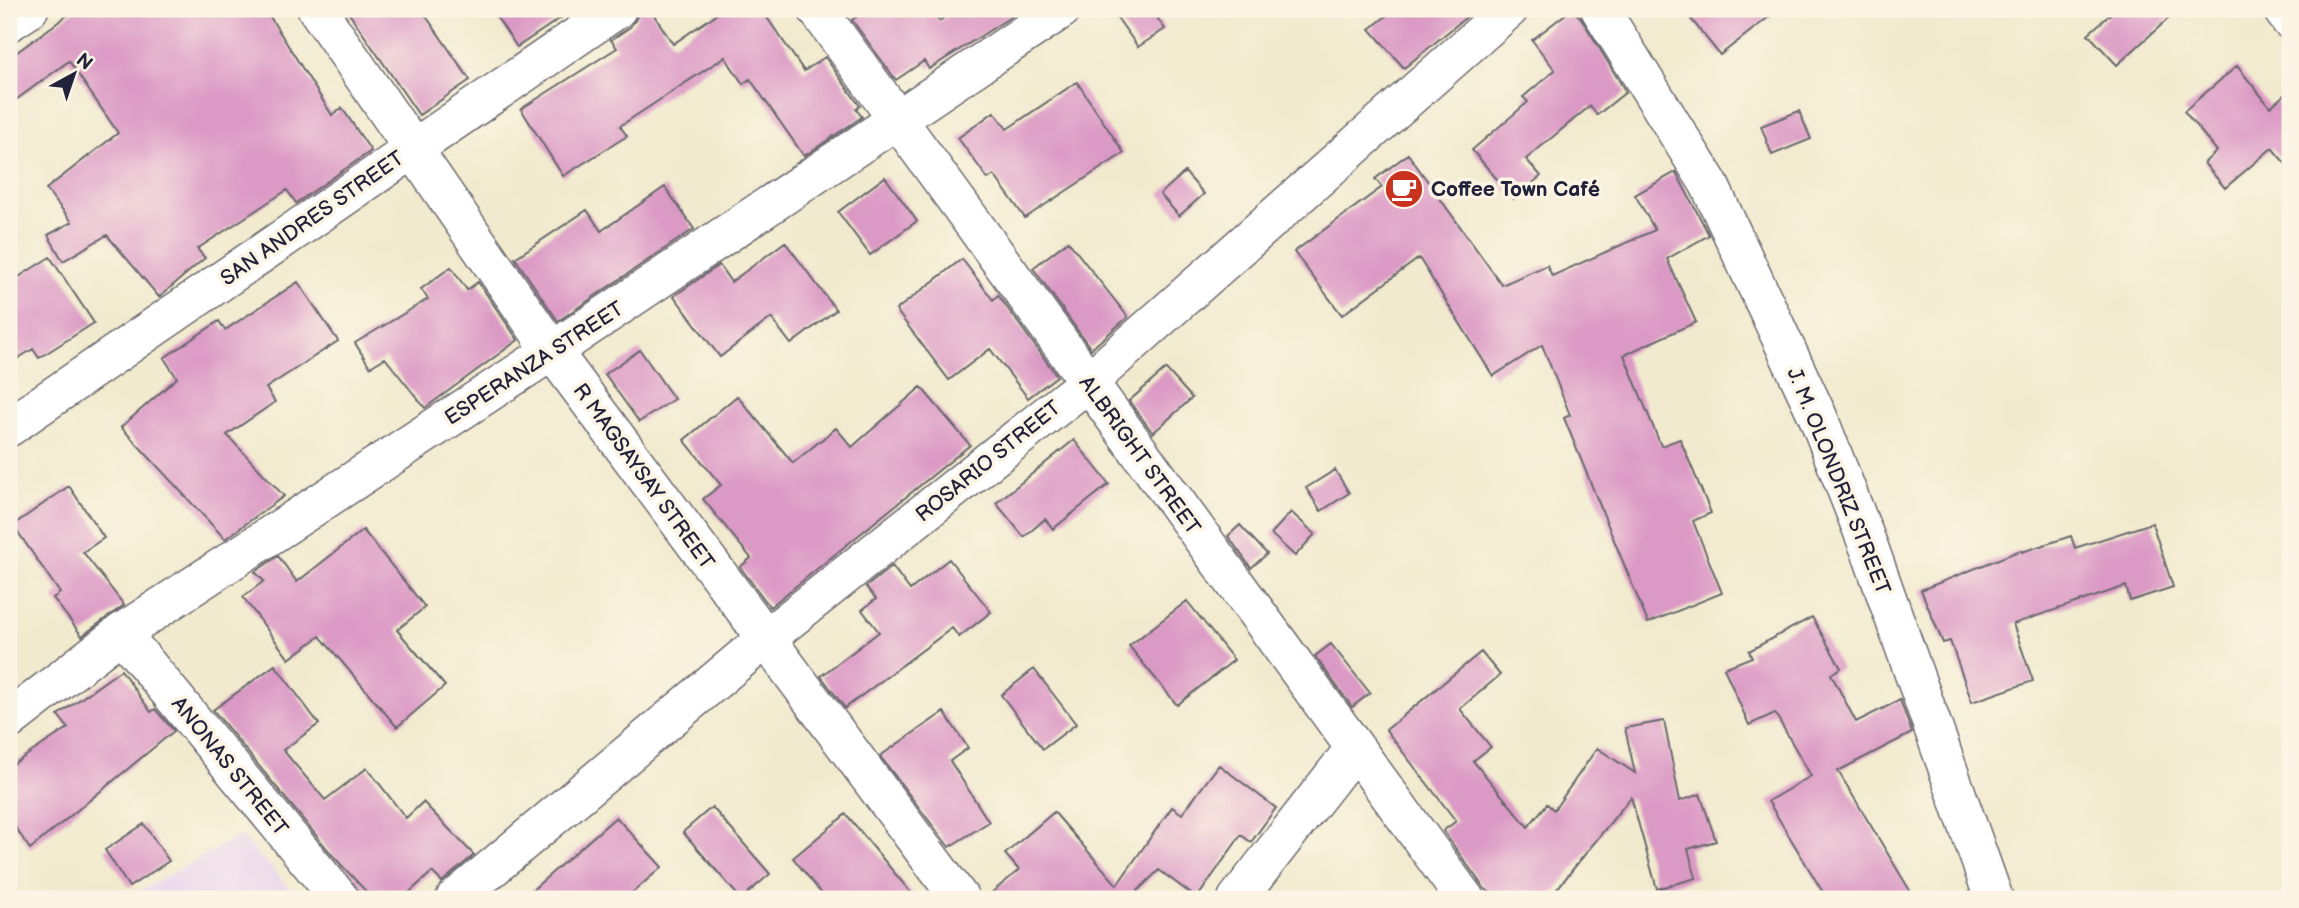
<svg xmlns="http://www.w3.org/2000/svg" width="2299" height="908" viewBox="0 0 2299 908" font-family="'Balsamiq Sans',sans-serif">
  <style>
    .built { fill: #e7d2ef }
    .building { fill: #db99c5 }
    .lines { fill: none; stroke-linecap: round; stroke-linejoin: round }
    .street-casing { stroke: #6a686e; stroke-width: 41 }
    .secondary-casing { stroke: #6a686e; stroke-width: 41 }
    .street { stroke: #fff; stroke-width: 38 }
    .secondary { stroke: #fff; stroke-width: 38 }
    .labels { text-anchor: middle; stroke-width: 7; stroke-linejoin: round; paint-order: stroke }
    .poi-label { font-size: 21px; font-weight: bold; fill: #22223b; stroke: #fcf5e5; text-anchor: start }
    .street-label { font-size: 21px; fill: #22223b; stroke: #fcf5e5 }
  </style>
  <rect width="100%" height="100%" fill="#fcf5e5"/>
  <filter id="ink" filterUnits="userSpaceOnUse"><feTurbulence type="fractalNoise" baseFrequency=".0143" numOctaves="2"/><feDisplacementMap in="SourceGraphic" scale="14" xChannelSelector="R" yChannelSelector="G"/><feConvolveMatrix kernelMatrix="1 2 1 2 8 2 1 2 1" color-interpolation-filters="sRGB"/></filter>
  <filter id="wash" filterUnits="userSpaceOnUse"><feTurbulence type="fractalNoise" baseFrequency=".00686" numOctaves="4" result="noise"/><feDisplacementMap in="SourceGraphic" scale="28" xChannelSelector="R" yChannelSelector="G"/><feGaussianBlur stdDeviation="1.57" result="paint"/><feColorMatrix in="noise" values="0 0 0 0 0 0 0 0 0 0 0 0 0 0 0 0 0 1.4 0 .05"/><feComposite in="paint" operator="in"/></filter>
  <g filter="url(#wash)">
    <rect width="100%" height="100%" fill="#f1eace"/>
    <path class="built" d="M 240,835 L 300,899 L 127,899 Z"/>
    <g id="blocks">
      <path class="building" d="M 76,9 L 265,9 L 332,115 L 342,108 L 371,151 L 296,203 L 287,190 L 197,249 L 205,258 L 159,297 L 107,235 L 63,261 L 48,235 L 72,222 L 46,189 L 118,133 L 69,61 L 9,105 L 9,58 Z
        M 346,9 L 421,9 L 470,80 L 419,115 Z
        M 491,9 L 574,9 L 517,47 Z
        M 639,9 L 650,9 L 673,44 L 724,9 L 761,9 L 804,71 L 825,57 L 860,106 L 856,109 L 862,117 L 804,156 L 750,79 L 743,84 L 725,57 L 620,126 L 627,136 L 563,176 L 521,109 L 617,48 L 611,40 L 630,27 L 636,19 Z
        M 867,9 L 930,9 L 939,21 L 956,9 L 1023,9 L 929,69 L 924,61 L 896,80 L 852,20 Z
        M 1111,9 L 1151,9 L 1165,29 L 1138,47 Z
        M 1395,9 L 1476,9 L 1404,68 L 1370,29 Z
        M 1572,9 L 1581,18 L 1626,92 L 1597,115 L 1590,106 L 1526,159 L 1541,176 L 1514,199 L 1472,150 L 1528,102 L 1523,97 L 1555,70 L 1532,40 Z
        M 1683,9 L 1779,9 L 1720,55 Z
        M 2116,9 L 2179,9 L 2117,65 L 2088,34 Z
        M 2237,66 L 2270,107 L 2290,90 L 2290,169 L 2272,148 L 2225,188 L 2204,163 L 2217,151 L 2184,111 Z
        M 1077,82 L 1124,153 L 1025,218 L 994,175 L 988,179 L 958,138 L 994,112 L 1007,129 Z
        M 1799,111 L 1811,139 L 1772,155 L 1761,126 Z
        M 1408,154 L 1502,285 L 1547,265 L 1552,276 L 1655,230 L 1635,195 L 1676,172 L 1709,235 L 1667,259 L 1696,322 L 1624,355 L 1661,446 L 1680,439 L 1711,513 L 1693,521 L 1722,593 L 1648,623 L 1564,418 L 1570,415 L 1542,345 L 1493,376 L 1419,258 L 1342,315 L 1294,252 L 1382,187 L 1375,179 Z
        M 1185,172 L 1204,194 L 1179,216 L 1160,194 Z
        M 885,177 L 917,221 L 870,255 L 838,212 Z
        M 665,187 L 694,229 L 558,321 L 515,258 L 587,210 L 601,231 Z
        M 1068,241 L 1128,317 L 1091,349 L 1033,268 Z
        M 785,242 L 836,310 L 791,344 L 771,318 L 720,357 L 674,296 L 719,265 L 731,282 Z
        M 50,257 L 94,323 L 39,358 L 33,349 L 9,364 L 9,283 Z
        M 962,259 L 993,300 L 998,295 L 1057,376 L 1028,398 L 990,349 L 949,380 L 896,310 Z
        M 451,267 L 467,290 L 478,282 L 518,340 L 425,408 L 385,358 L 370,367 L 355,343 L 428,299 L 421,289 Z
        M 298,282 L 338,341 L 266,388 L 275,402 L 227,435 L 284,496 L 225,539 L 121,427 L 177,378 L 164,358 L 219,321 L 225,330 Z
        M 640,350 L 674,399 L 639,422 L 605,374 Z
        M 1166,369 L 1192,398 L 1153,433 L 1129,401 Z
        M 921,387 L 970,445 L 770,607 L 740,567 L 751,558 L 703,499 L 721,485 L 684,440 L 737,396 L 793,463 L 836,428 L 852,447 Z
        M 1074,440 L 1109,484 L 1053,529 L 1045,519 L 1024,537 L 996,503 Z
        M 1335,470 L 1349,493 L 1321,511 L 1306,488 Z
        M 69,486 L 104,538 L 83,552 L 124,605 L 82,636 L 53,598 L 60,593 L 13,525 Z
        M 1291,512 L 1315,534 L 1295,556 L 1271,534 Z
        M 2152,523 L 2173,587 L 2130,601 L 2126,586 L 2013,624 L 2033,681 L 1972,702 L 1950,641 L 1943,643 L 1921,590 L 2021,550 L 2022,552 L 2071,536 L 2075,548 Z
        M 1240,525 L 1267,554 L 1251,568 L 1228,536 Z
        M 363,530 L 425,607 L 397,630 L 445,686 L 397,727 L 320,636 L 289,659 L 243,597 L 264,581 L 255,572 L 278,556 L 297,582 Z
        M 949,559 L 991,612 L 959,637 L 952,628 L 845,708 L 821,676 L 879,632 L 862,610 L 876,599 L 866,587 L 892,566 L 910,590 Z
        M 1187,601 L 1234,660 L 1177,705 L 1129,646 Z
        M 1812,617 L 1841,668 L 1831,674 L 1856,722 L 1900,700 L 1912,733 L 1838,771 L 1915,899 L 1827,899 L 1768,801 L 1811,776 L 1775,713 L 1749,725 L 1724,668 L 1752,657 L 1749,651 Z
        M 1331,644 L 1370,693 L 1352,707 L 1315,656 Z
        M 1481,652 L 1500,675 L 1460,709 L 1491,747 L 1473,761 L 1528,827 L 1547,804 L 1554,810 L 1597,748 L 1635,773 L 1625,728 L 1664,721 L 1680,801 L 1700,794 L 1716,841 L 1688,849 L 1696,878 L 1657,889 L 1631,797 L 1549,899 L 1498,899 L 1484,888 L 1443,831 L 1456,821 L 1386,730 Z
        M 275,665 L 319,724 L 283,750 L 325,800 L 367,768 L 406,818 L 423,802 L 474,855 L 442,882 L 432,872 L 402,899 L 373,899 L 333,856 L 213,710 Z
        M 1034,669 L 1076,724 L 1043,749 L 1001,695 Z
        M 121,670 L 151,712 L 155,709 L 174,731 L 30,849 L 9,818 L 9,767 L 68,728 L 58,715 Z
        M 944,712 L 968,748 L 950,761 L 989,822 L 949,847 L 880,756 Z
        M 1219,765 L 1276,808 L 1251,842 L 1241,835 L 1197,898 L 1159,870 L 1129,899 L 984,899 L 1019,870 L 1005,854 L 1054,812 L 1117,885 L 1172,807 L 1182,814 Z
        M 712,807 L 770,874 L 741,899 L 683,832 Z
        M 846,814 L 916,899 L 826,899 L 793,858 Z
        M 616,817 L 662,867 L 625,899 L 522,899 Z
        M 144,824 L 169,861 L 129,887 L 105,850 Z"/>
    </g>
  </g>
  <g filter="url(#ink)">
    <use href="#blocks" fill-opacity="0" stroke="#6a686e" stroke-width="2"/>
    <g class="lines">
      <g class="street-casing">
        <path id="street" d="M 317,9 L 552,351 L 960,899
          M 817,9 L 1465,899
          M 2282,9 L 2290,20
          M 9,22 L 29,9
          M 9,427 L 617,9
          M 121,633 L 340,899
          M 9,720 L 121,633 L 552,351 L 1062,9
          M 455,899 L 764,640 L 1087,383 L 1509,9
          M 1237,899 L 1355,748"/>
      </g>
      <g class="secondary-casing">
        <path id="secondary" d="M 1600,9 L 1709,184 L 1818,417 L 1870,550 L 1994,899"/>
      </g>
      <use href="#street" class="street"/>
      <use href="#secondary" class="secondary"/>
    </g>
  </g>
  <defs>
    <g id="cafe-disc" transform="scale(2.0125)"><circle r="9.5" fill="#c8321e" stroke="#fcf5e5"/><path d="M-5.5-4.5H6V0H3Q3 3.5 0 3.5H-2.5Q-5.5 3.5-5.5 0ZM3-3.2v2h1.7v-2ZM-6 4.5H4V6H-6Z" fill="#fff"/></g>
  </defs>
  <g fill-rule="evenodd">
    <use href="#cafe-disc" x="1404" y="189"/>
  </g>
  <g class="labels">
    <g class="poi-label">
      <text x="1431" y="196">Coffee Town Café</text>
    </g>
    <g class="street-label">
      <text transform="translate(312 218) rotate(-35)" y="7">SAN ANDRES STREET</text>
      <text transform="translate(534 363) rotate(-33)" y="7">ESPERANZA STREET</text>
      <text transform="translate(1140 455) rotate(54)" y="7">ALBRIGHT STREET</text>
      <text transform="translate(988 461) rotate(-39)" y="7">ROSARIO STREET</text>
      <text transform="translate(644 476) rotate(54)" y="7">R MAGSAYSAY STREET</text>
      <text transform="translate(1839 481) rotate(68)" y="7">J. M. OLONDRIZ STREET</text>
      <text transform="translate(230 766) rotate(51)" y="7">ANONAS STREET</text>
    </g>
  </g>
  <rect width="2299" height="908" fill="none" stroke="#fcf5e5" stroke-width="35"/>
  <g transform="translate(74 74) rotate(40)" stroke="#fcf5e5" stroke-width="5" paint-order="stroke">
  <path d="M0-5L12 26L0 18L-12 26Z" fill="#22223b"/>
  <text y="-10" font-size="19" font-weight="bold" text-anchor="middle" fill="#22223b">N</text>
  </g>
</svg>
